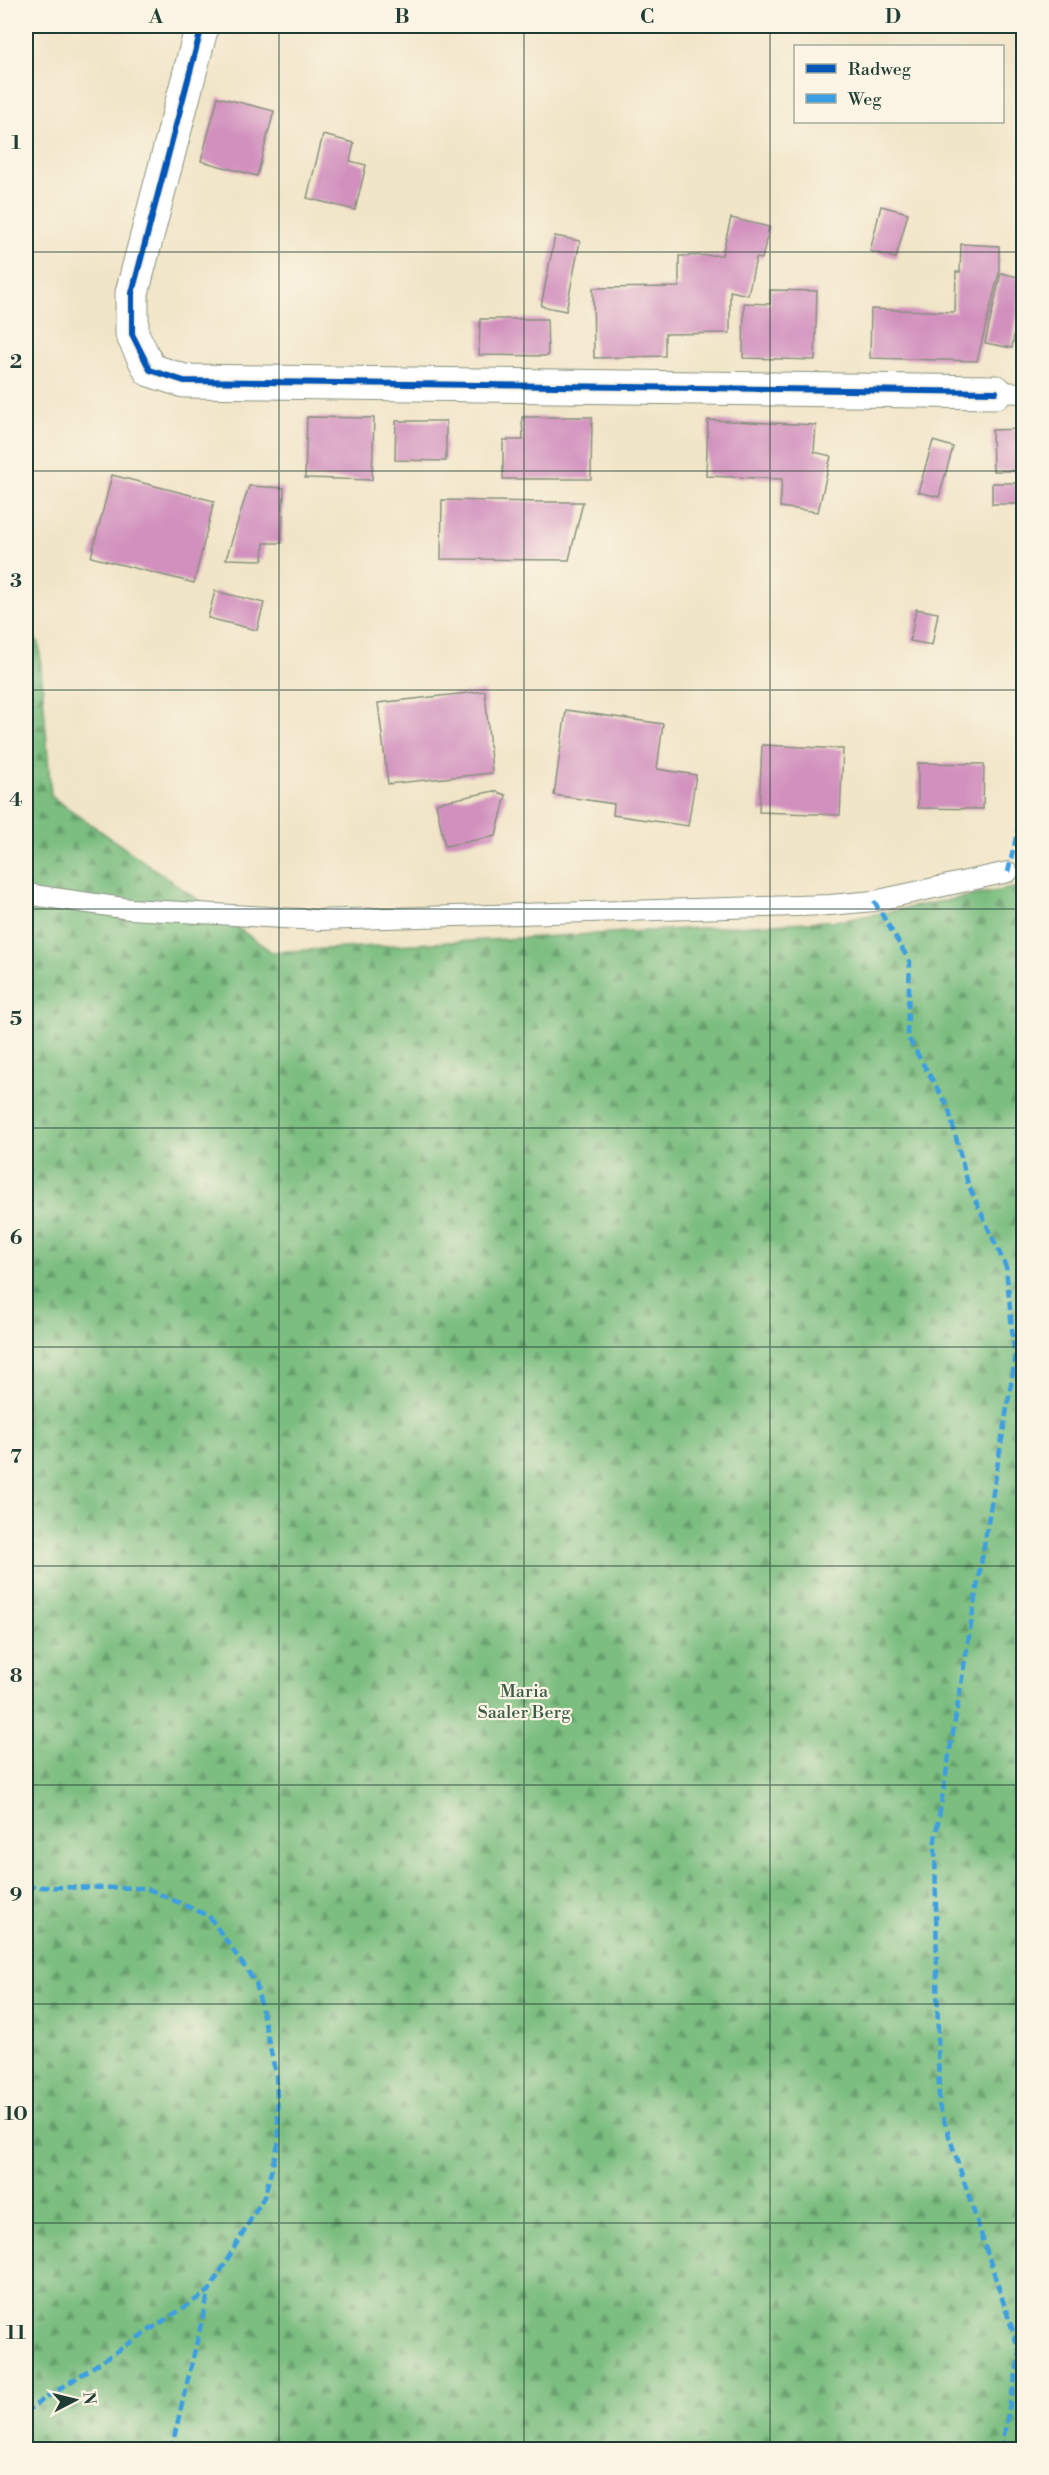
<svg xmlns="http://www.w3.org/2000/svg" width="1049" height="2475" viewBox="0 0 1049 2475" font-family="'Libre Bodoni',serif">
  <style>
    .forest { fill: url(#forest-firs); stroke: #4d7e5a; stroke-width: 1.5 }
    .building { fill: #d190be }
    .lines { fill: none; stroke-linecap: round; stroke-linejoin: round }
    .service-casing { stroke: #88917e; stroke-width: 22 }
    .minor-casing { stroke: #88917e; stroke-width: 35 }
    .service { stroke: #fff; stroke-width: 20 }
    .minor { stroke: #fff; stroke-width: 33 }
    .quiet { stroke: #3c9ee2; stroke-width: 4.5; stroke-dasharray: 9 4.5; stroke-linecap: butt }
    .cycleway-casing { stroke: #fcf5e5; stroke-width: 10 }
    .cycleway { stroke: #0057b8; stroke-width: 6 }
    .grid { fill: none; stroke: #1f3d34; stroke-width: 1.5; stroke-opacity: 0.55 }
    .labels { text-anchor: middle; stroke-width: 4.5; stroke-linejoin: round; paint-order: stroke }
    .park-label { font-size: 18px; fill: #385d48; stroke: #fcf5e5 }
    .neatline { fill: none; stroke: #1f3d34; stroke-width: 2 }
    .grid-label { font-size: 20px; text-anchor: middle; font-weight: bold; fill: #1f3d34 }
  </style>
  <defs>
    <pattern id="forest-firs" width="22" height="20" patternUnits="userSpaceOnUse" patternTransform="scale(1.5)"><rect width="22" height="20" fill="#7bbe80"/><path d="M5 1l3.5 6h-7zM16 11l3.5 6h-7z" fill="#649c6a"/></pattern>
  </defs>
  <rect width="100%" height="100%" fill="#fcf5e5"/>
  <filter id="ink" filterUnits="userSpaceOnUse"><feTurbulence type="fractalNoise" baseFrequency=".0167" numOctaves="2"/><feDisplacementMap in="SourceGraphic" scale="12" xChannelSelector="R" yChannelSelector="G"/><feConvolveMatrix kernelMatrix="1 2 1 2 8 2 1 2 1" color-interpolation-filters="sRGB"/></filter>
  <filter id="wash" filterUnits="userSpaceOnUse"><feTurbulence type="fractalNoise" baseFrequency=".008" numOctaves="4" result="noise"/><feDisplacementMap in="SourceGraphic" scale="24" xChannelSelector="R" yChannelSelector="G"/><feGaussianBlur stdDeviation="1.35" result="paint"/><feColorMatrix in="noise" values="0 0 0 0 0 0 0 0 0 0 0 0 0 0 0 0 0 1.4 0 .05"/><feComposite in="paint" operator="in"/></filter>
  <g filter="url(#wash)">
    <rect width="100%" height="100%" fill="#f1e5c8"/>
    <path class="forest" d="M 26,631 L 39,643 L 51,796 L 272,952 L 844,920 L 1023,886 L 1023,2449 L 26,2449 Z"/>
    <g id="blocks">
      <path class="building" d="M 101,26 L 126,26 L 125,32 Z
        M 218,97 L 274,111 L 257,176 L 201,161 Z
        M 323,135 L 354,143 L 350,161 L 366,165 L 355,210 L 307,198 Z
        M 881,206 L 908,213 L 896,258 L 870,251 Z
        M 731,218 L 769,227 L 762,259 L 756,258 L 748,295 L 730,291 L 730,333 L 665,334 L 665,356 L 594,358 L 593,288 L 679,287 L 679,256 L 722,255 Z
        M 555,236 L 580,241 L 566,311 L 541,306 Z
        M 961,244 L 999,246 L 999,273 L 977,361 L 870,358 L 871,309 L 955,312 L 956,272 L 960,272 Z
        M 1001,273 L 1023,278 L 1012,348 L 985,343 Z
        M 770,290 L 817,291 L 815,360 L 743,358 L 744,303 L 770,304 Z
        M 480,319 L 547,319 L 548,356 L 479,355 Z
        M 307,417 L 374,418 L 372,480 L 305,478 Z
        M 522,417 L 592,417 L 591,479 L 503,479 L 503,440 L 523,440 Z
        M 708,420 L 816,425 L 814,452 L 831,456 L 818,512 L 780,507 L 782,479 L 706,476 Z
        M 396,421 L 446,421 L 446,461 L 395,460 Z
        M 1023,429 L 1023,471 L 993,471 L 992,430 Z
        M 933,441 L 953,447 L 939,497 L 918,492 Z
        M 112,475 L 214,501 L 194,583 L 91,557 Z
        M 992,483 L 1023,483 L 1023,504 L 992,504 Z
        M 249,486 L 284,488 L 282,543 L 264,543 L 263,560 L 226,559 Z
        M 442,500 L 545,502 L 583,502 L 569,560 L 441,559 Z
        M 215,591 L 264,603 L 257,630 L 208,618 Z
        M 916,609 L 938,613 L 932,645 L 910,641 Z
        M 485,691 L 492,773 L 388,784 L 378,703 Z
        M 566,710 L 663,724 L 657,769 L 696,775 L 688,826 L 613,815 L 614,804 L 554,795 Z
        M 762,745 L 843,749 L 840,815 L 759,812 Z
        M 918,763 L 984,764 L 983,809 L 918,808 Z
        M 494,791 L 506,795 L 496,836 L 445,846 L 436,803 Z"/>
    </g>
  </g>
  <g filter="url(#ink)">
    <use href="#blocks" fill-opacity="0" stroke="#88917e" stroke-width="1.5"/>
    <g class="lines">
      <g class="service-casing">
        <path id="service" d="M 996,392 L 1024,393
          M 26,894 L 130,909 L 317,920 L 830,905 L 874,901 L 1008,872"/>
      </g>
      <g class="minor-casing">
        <path id="minor" d="M 202,26 L 132,293 L 132,334 L 150,370 L 184,381 L 996,392"/>
      </g>
      <use href="#service" class="service"/>
      <use href="#minor" class="minor"/>
      <path class="quiet" d="M 1008,872 L 1024,803
        M 874,901 L 910,962 L 907,1036 L 948,1107 L 968,1184 L 1006,1267 L 1015,1360 L 935,1840 L 939,2105 L 1020,2353 L 1001,2450
        M 26,1887 L 146,1888 L 209,1916 L 256,1983 L 276,2075 L 279,2141 L 265,2195 L 209,2291 L 26,2411
        M 171,2450 L 209,2291"/>
      <g class="cycleway-casing">
        <path id="cycleway" d="M 202,26 L 132,293 L 132,334 L 150,370 L 184,381 L 996,392"/>
      </g>
      <use href="#cycleway" class="cycleway"/>
    </g>
  </g>
  <path class="grid" d="M 279,26 L 279,2450M 524,26 L 524,2450M 770,26 L 770,2450M 26,252 L 1024,252M 26,471 L 1024,471M 26,690 L 1024,690M 26,909 L 1024,909M 26,1128 L 1024,1128M 26,1347 L 1024,1347M 26,1566 L 1024,1566M 26,1785 L 1024,1785M 26,2004 L 1024,2004M 26,2223 L 1024,2223"/>
  <g class="labels">
    <g class="park-label">
      <text x="524" y="1697">Maria<tspan x="524" dy="21">Saaler Berg</tspan></text>
    </g>
  </g>
  <rect width="1049" height="2475" fill="none" stroke="#fcf5e5" stroke-width="66"/>
  <rect x="794" y="45" width="210" height="78" fill="#fcf5e5" stroke="#a4ab9e" stroke-width="1.5"/>
  <rect x="806" y="64" width="30" height="9" fill="#0057b8" stroke="#a4ab9e" stroke-width="1.5"/>
  <text x="848" y="75" font-size="18" fill="#1f3d34">Radweg</text>
  <rect x="806" y="94" width="30" height="9" fill="#3c9ee2" stroke="#a4ab9e" stroke-width="1.5"/>
  <text x="848" y="105" font-size="18" fill="#1f3d34">Weg</text>
  <g transform="translate(75 2400) rotate(83)" stroke="#fcf5e5" stroke-width="4.5" paint-order="stroke">
  <path d="M0-4.5L10 22L0 15L-10 22Z" fill="#1f3d34"/>
  <text y="-9" font-size="16" font-weight="bold" text-anchor="middle" fill="#1f3d34">N</text>
  </g>
  <rect x="33" y="33" width="983" height="2409" class="neatline"/>
  <g class="grid-label">
    <text x="156" y="23">A</text>
    <text x="402" y="23">B</text>
    <text x="647" y="23">C</text>
    <text x="893" y="23">D</text>
    <text x="16" y="149">1</text>
    <text x="16" y="368">2</text>
    <text x="16" y="587">3</text>
    <text x="16" y="806">4</text>
    <text x="16" y="1025">5</text>
    <text x="16" y="1244">6</text>
    <text x="16" y="1463">7</text>
    <text x="16" y="1682">8</text>
    <text x="16" y="1901">9</text>
    <text x="16" y="2120">10</text>
    <text x="16" y="2339">11</text>
  </g>
</svg>
